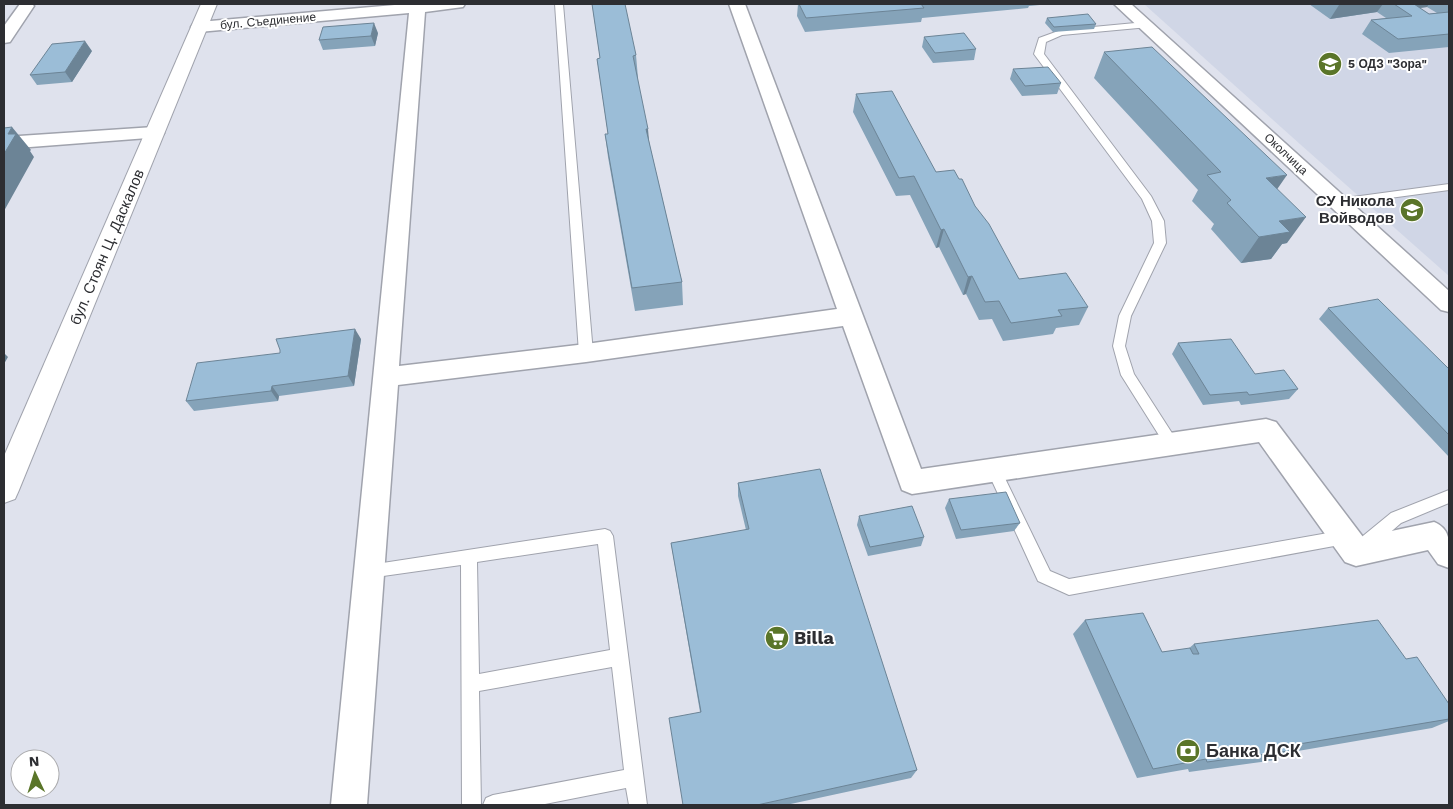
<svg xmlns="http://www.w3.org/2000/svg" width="1453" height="809" viewBox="0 0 1453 809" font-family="'Work Sans',sans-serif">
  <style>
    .built { fill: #d0d6e6 }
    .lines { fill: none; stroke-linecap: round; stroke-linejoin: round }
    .lane-casing { stroke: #a0a3ad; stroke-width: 2 }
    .street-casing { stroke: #a0a3ad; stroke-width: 3 }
    .secondary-casing { stroke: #a0a3ad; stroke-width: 2 }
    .lane { fill: #fff; fill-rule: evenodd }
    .street { fill: #fff; fill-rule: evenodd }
    .secondary { fill: #fff; fill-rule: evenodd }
    .wall { fill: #85a3b9; fill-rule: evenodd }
    .shaded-wall { fill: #6c8496 }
    .building { fill: #9bbdd7; stroke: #6c8496 }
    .labels { text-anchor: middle; stroke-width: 4; stroke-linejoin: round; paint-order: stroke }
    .far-street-label { font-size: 12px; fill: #2d2e32; stroke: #fff }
    .far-poi-label { font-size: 12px; font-weight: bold; fill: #2d2e32; stroke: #fff; text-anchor: start }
    .poi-label { font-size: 15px; font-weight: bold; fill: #2d2e32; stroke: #fff; text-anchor: end }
    .street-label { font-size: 15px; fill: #2d2e32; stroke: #fff }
    .near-poi-label { font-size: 18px; font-weight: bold; fill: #2d2e32; stroke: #fff; text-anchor: start }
  </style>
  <rect width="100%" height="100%" fill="#dfe2ed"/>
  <path class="built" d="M 1144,4 L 1449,4 L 1449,276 L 1301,145 Z"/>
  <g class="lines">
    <g class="lane-casing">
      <path id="lane" d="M 555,4 L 563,4 L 593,353 L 591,356 L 581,356 L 579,353 Z
        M 1146,22 L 1150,25 L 1149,27 L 1062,35 L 1046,42 L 1044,54 L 1151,196 L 1164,221 L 1166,243 L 1131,316 L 1125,346 L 1134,374 L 1179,444 L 1177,448 L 1172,450 L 1167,448 L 1121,375 L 1113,346 L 1119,316 L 1154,243 L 1152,221 L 1142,199 L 1034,54 L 1039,38 L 1061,30 Z
        M 1449,184 L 1449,190 L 1338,205 L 1332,202 L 1338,199 Z
        M 994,464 L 999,466 L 1050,571 L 1069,579 L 1345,530 L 1350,532 L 1353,537 L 1350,542 L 1345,544 L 1069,595 L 1038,581 L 987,470 L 989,466 Z
        M 1449,490 L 1449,503 L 1401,523 L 1370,550 L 1364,552 L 1358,550 L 1356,545 L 1358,540 L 1391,513 Z
        M 605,529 L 610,531 L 613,536 L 647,805 L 629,805 L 626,788 L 540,805 L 483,805 L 486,798 L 493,795 L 624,770 L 612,667 L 479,691 L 481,805 L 462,805 L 461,565 L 369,578 L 363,576 L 361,571 L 363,566 ZM 598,544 L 610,650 L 479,674 L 477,562 Z"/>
    </g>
    <g class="street-casing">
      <path id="street" d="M 20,4 L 32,4 L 34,6 L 10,42 L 4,43 L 4,26 Z
        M 406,4 L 465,4 L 463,7 L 425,12 L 399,366 L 586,344 L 837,309 L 729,4 L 745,4 L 921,469 L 1266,419 L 1276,422 L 1363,537 L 1434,522 C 1453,530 1449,546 1449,568 L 1438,564 L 1428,550 L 1356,566 L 1345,562 L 1259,442 L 912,494 L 902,490 L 843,326 L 586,362 L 398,385 L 367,805 L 331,805 L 409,13 L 199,32 L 193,30 L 191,27 L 193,24 L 199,22 Z
        M 1114,4 L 1131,4 L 1449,291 L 1449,312 L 1441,310 Z
        M 154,127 L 161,129 L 164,133 L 161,137 L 4,149 L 4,137 Z"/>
    </g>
    <g class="secondary-casing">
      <path id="secondary" d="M 201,4 L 217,4 L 19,490 L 15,499 L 4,503 L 4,456 Z"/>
    </g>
    <use href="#lane" class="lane"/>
    <use href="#street" class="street"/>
    <use href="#secondary" class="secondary"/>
  </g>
  <path class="wall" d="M 592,4 L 636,55 L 638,78 L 637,78 L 649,142 L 682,282 L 683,305 L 635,311 L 608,157 L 605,134 L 608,134 L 597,59 L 600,58 Z
    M 798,4 L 1050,4 L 1029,6 L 1028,8 L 922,18 L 921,22 L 805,32 L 797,16 Z
    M 1309,4 L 1449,4 L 1449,47 L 1389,53 L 1362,34 L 1371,20 L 1386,18 L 1377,12 L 1330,19 ZM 1427,7 L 1437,13 L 1429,14 L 1420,8 Z
    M 1047,18 L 1096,24 L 1094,29 L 1053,32 L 1045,23 Z
    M 378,33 L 375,46 L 323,50 L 319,40 Z
    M 924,37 L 976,49 L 974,60 L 933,63 L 922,47 Z
    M 92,51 L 72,82 L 37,85 L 30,75 Z
    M 1104,52 L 1277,189 L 1287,243 L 1282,244 L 1271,259 L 1241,263 L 1211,229 L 1214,224 L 1192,201 L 1198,190 L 1094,78 Z
    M 1013,69 L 1061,83 L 1057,94 L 1022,96 L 1010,79 Z
    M 856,94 L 936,172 L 975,206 L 1019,279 L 1088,307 L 1079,325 L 1056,328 L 1053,334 L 1003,341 L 992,319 L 979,320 L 966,294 L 963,295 L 939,247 L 936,248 L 910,195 L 896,196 L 853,112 Z
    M 1328,308 L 1449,369 L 1449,457 L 1319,319 Z
    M 361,339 L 354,386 L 279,396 L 278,401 L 194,411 L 186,401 L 280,353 Z
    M 1178,343 L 1255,374 L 1298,389 L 1289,399 L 1241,405 L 1239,401 L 1203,405 L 1172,354 Z
    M 738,483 L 917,770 L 911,778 L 786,805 L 683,805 L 700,712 L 673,555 L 671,543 L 746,530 L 738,496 Z
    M 949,499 L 1020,523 L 1014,531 L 956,539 L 945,508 Z
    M 859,516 L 924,537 L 921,546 L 868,556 L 857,525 Z
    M 1085,620 L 1162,652 L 1188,649 L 1194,644 L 1406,659 L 1449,704 L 1449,721 L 1432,728 L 1292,752 L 1275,760 L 1189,772 L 1188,769 L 1137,778 L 1073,634 Z"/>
  <path class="shaded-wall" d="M 1345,4 L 1383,4 L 1377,12 L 1330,19 L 1339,5 Z
    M 1399,4 L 1429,4 L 1427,7 L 1404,10 Z
    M 374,23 L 378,33 L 375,46 L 371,36 Z
    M 85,41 L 92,51 L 72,82 L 65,72 Z
    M 12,127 L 31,150 L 30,151 L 34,157 L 4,211 L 4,154 L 8,134 Z
    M 646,129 L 648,129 L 650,152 Z
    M 1287,175 L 1269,201 L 1266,178 Z
    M 1306,217 L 1287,243 L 1282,244 L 1271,259 L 1241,263 L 1259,237 L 1279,221 Z
    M 944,229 L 939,247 L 936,248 L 941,230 Z
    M 972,276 L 966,294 L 963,295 L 968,277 Z
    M 355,329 L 361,339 L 354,386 L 348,376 Z
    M 4,353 L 8,357 L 4,364 Z
    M 272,386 L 279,396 L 278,401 L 271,391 Z"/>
  <path class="building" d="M 592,4 L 625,4 L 636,55 L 633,56 L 648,129 L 646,129 L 682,282 L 632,288 L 605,134 L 608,134 L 597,59 L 600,58 Z
    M 799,4 L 923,4 L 921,4 L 924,8 L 806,18 Z
    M 1394,4 L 1414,4 L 1429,14 L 1449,12 L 1449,34 L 1398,39 L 1371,20 L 1412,16 Z
    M 1088,14 L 1096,24 L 1054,27 L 1047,18 Z
    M 374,23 L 371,36 L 319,40 L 323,27 Z
    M 964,33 L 976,49 L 935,53 L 924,37 Z
    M 85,41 L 65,72 L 30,75 L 52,44 Z
    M 1152,47 L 1287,175 L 1266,178 L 1306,217 L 1279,221 L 1290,232 L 1259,237 L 1227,203 L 1231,200 L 1207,175 L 1221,172 L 1104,52 Z
    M 1048,67 L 1061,83 L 1025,86 L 1013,69 Z
    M 892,91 L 936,172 L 954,170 L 959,179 L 962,179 L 975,206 L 989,224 L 1019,279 L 1066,273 L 1088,307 L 1058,310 L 1062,316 L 1011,323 L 999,301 L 985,302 L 972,276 L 968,277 L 944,229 L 941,230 L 914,176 L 899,178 L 856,94 Z
    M 12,127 L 8,134 L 16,134 L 4,154 L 4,128 Z
    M 1378,299 L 1449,369 L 1449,435 L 1328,308 Z
    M 355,329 L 348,376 L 272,386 L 271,391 L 186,401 L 197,363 L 280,353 L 280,350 L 276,339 Z
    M 1231,339 L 1255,374 L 1284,370 L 1298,389 L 1249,395 L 1247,392 L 1210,395 L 1178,343 Z
    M 820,469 L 917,770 L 757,805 L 683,805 L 669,718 L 701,712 L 671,543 L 749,529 L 738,483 Z
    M 1006,492 L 1020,523 L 961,530 L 949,499 Z
    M 912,506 L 924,537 L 870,547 L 859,516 Z
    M 1143,613 L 1162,652 L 1190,648 L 1193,654 L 1199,654 L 1194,644 L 1378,620 L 1406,659 L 1417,657 L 1449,704 L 1449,719 L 1293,745 L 1296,750 L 1207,762 L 1206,759 L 1153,769 L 1085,620 Z"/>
  <defs>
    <g id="school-disc" transform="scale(1.25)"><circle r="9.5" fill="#5a7529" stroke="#fff"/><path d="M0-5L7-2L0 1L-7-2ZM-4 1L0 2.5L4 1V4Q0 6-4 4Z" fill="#fff"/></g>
    <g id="supermarket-disc" transform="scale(1.25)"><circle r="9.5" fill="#5a7529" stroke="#fff"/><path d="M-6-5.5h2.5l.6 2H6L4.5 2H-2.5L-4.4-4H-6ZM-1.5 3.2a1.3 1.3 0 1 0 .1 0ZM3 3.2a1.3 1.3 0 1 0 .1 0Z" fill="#fff"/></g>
    <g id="bank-disc" transform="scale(1.25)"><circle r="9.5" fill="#5a7529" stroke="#fff"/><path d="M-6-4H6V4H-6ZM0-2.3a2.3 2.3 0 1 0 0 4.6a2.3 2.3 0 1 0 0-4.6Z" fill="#fff"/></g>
  </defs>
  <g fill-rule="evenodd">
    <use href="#school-disc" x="1330" y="64"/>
    <use href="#school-disc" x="1412" y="210"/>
    <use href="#supermarket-disc" x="777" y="638"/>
    <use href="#bank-disc" x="1188" y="751"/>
  </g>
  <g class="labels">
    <g class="far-street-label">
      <text transform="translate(268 21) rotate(-5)" y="4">бул. Съединение</text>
      <text transform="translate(1286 154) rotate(43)" y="4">Околчица</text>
    </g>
    <g class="far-poi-label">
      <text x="1348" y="68">5 ОДЗ "Зора"</text>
    </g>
    <g class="poi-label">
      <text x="1394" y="206">СУ Никола<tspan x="1394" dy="17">Войводов</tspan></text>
    </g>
    <g class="street-label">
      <text transform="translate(107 247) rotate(-67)" y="5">бул. Стоян Ц. Даскалов</text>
    </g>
    <g class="near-poi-label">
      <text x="794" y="644">Billa</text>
      <text x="1206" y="757">Банка ДСК</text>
    </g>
  </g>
  <rect width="1453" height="809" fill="none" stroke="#2d2e32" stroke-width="10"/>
  <g transform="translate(35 774) rotate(356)"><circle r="24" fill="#ffffff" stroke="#ababad"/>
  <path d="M0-4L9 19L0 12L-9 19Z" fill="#5a7529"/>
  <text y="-8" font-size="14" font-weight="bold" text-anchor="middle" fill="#2d2e32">N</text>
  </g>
</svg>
